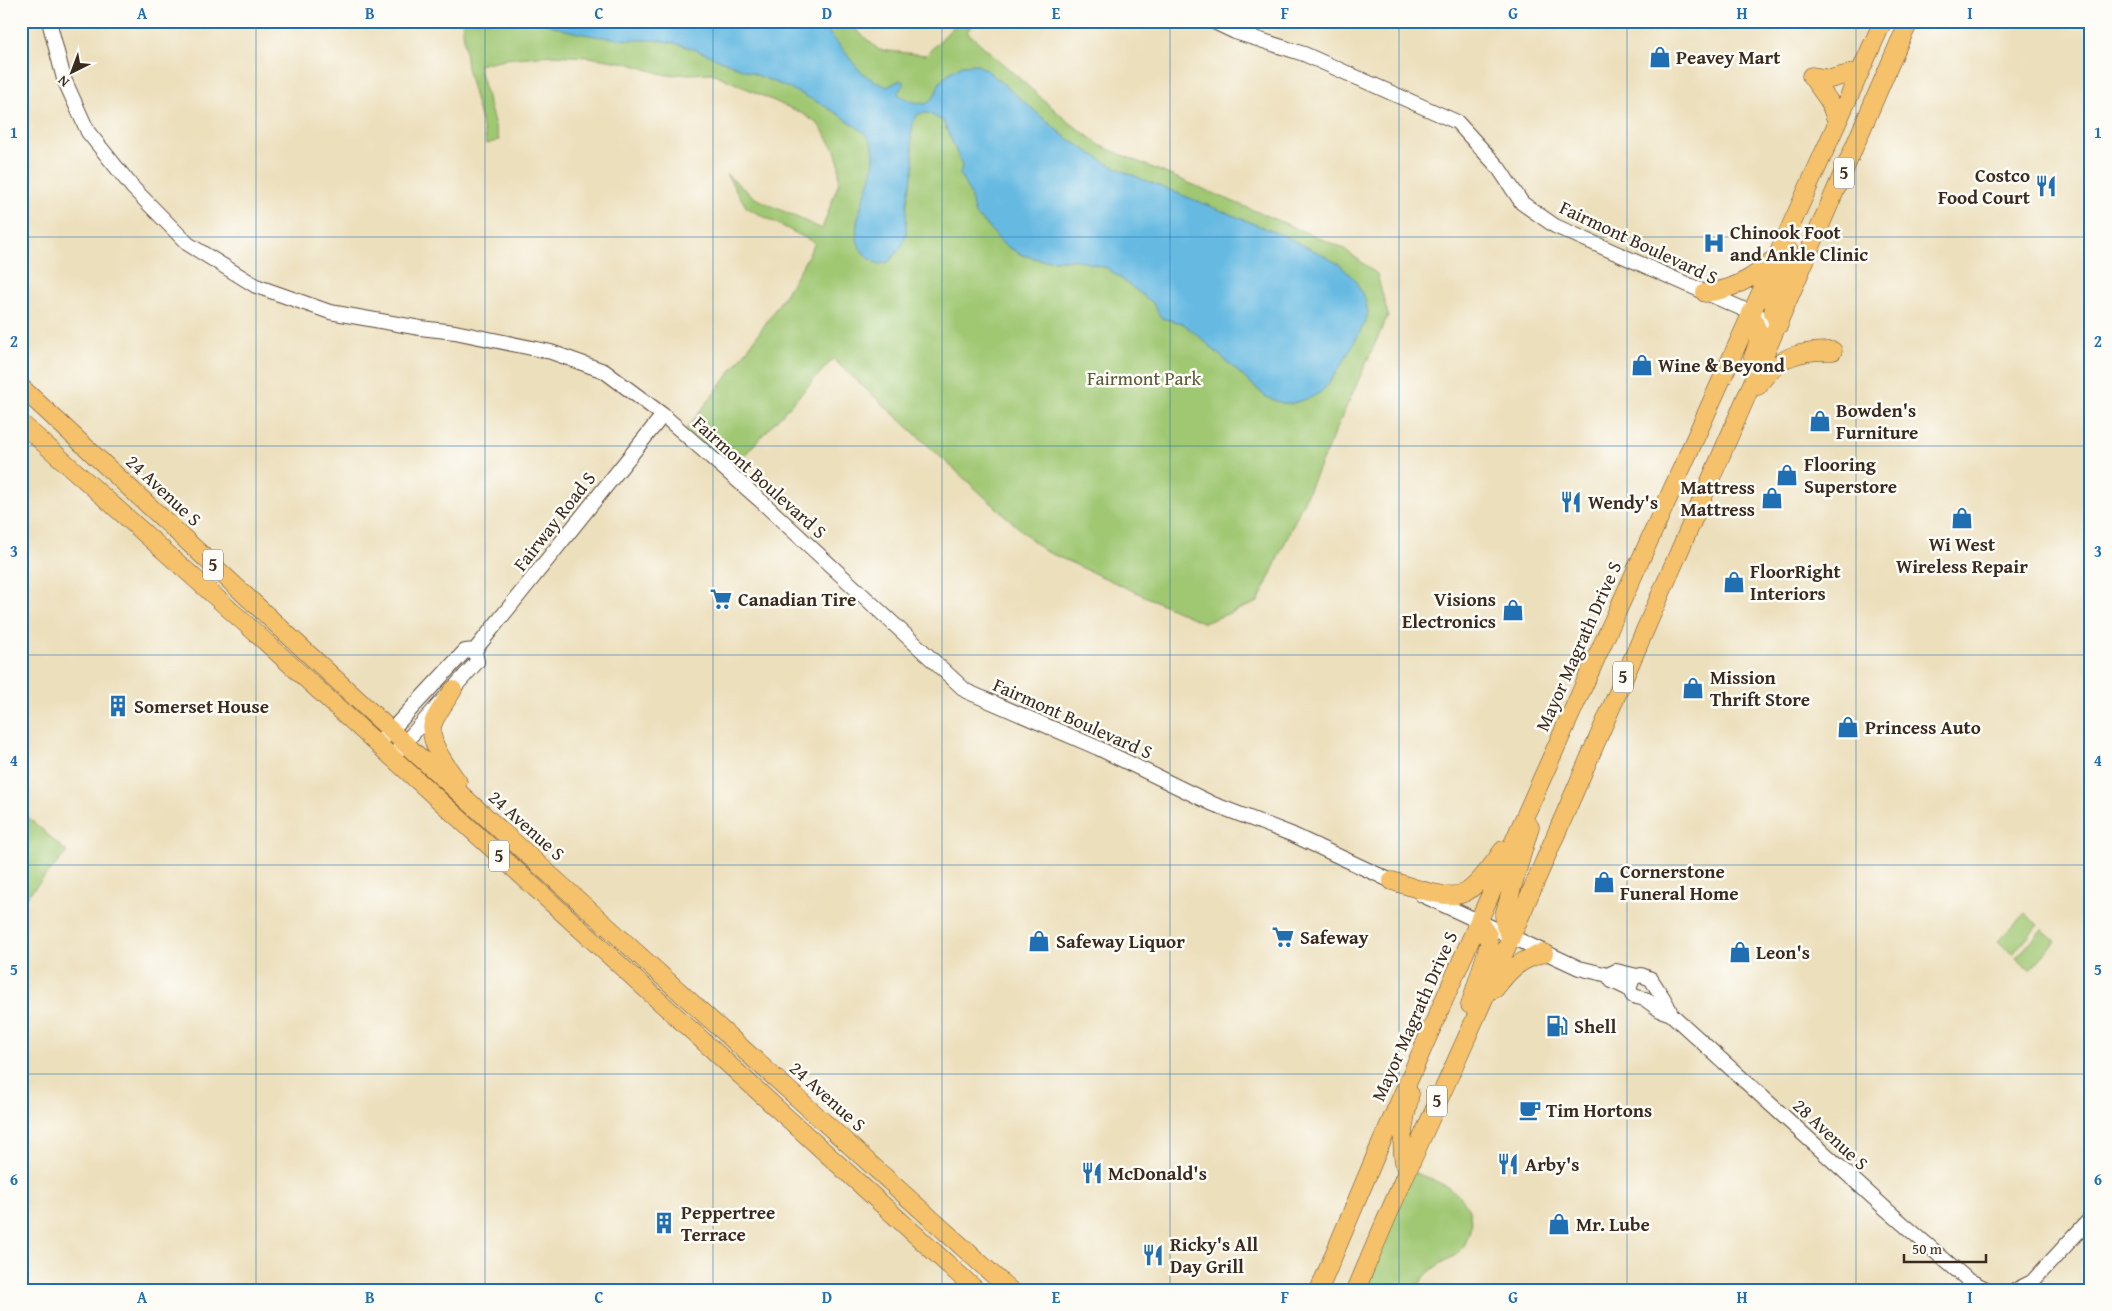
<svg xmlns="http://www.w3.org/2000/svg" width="2112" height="1311" viewBox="0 0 2112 1311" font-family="'Gentium Book Plus',serif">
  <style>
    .green { fill: #a0c873; stroke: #6e7948 }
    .water { fill: #66bae2; stroke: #507280 }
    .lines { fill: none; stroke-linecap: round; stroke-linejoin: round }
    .tertiary-casing { stroke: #564536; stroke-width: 16 }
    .primary-casing { stroke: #564536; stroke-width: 19 }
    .tertiary { stroke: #fff; stroke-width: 14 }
    .primary { stroke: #f5c16b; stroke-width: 18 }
    .grid { fill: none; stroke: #1f6fb2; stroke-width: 1; stroke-opacity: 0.55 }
    .labels { text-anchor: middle; stroke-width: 5; stroke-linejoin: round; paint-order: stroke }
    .shield { fill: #fdfcf7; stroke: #75695f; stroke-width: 1 }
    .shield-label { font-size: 18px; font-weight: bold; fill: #3b2a1e }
    .poi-label { font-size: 19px; font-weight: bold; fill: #3b2a1e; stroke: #fdfcf7; text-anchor: start }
    .street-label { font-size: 19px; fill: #3b2a1e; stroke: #fdfcf7 }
    .park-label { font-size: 19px; fill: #595938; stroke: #fdfcf7 }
    .neatline { fill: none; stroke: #1f6fb2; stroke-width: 2 }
    .grid-label { font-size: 16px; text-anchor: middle; font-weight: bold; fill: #1f6fb2 }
  </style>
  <rect width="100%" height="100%" fill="#fdfcf7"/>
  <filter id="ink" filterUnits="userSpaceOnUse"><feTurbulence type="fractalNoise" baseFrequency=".02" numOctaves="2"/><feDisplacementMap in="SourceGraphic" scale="10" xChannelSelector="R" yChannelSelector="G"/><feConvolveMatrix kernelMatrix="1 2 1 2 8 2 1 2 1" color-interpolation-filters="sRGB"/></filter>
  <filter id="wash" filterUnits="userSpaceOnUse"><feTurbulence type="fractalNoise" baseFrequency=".0096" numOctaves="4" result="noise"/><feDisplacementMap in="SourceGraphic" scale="20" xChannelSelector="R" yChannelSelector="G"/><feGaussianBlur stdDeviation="1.12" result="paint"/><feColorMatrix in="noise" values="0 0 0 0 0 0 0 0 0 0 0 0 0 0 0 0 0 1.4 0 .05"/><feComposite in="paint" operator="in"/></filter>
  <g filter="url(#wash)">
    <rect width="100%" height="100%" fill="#ecdfbc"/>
    <path class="green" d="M 462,21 L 846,21 L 879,50 L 926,55 L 959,21 L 975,21 L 967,32 L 1065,119 L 1101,146 L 1343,248 L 1377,274 L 1388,315 L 1258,602 L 1204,623 L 1043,550 L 833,359 L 728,473 L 683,433 C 731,373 779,311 815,243 L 747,208 L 726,174 L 755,198 L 822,229 L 839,182 L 839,164 L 835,150 L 823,131 L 818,124 L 803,114 L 712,73 L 666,75 L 627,63 L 589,57 L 552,55 L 504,59 L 478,65 L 499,140 L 487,144 L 467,68 Z
      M 21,811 L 67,852 L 21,903 Z
      M 2025,913 L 2038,925 L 2012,954 L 1998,941 Z
      M 2042,929 L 2056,941 L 2030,970 L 2016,958 Z
      M 1406,1170 C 1432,1179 1477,1192 1470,1229 C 1468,1239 1465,1246 1458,1253 C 1455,1256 1449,1259 1445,1261 C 1431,1269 1423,1276 1416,1290 L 1356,1290 Z"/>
    <path class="water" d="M 542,21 L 817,21 C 823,29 831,34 837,42 C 857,66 856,73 887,87 L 900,80 L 904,83 L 898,93 L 899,95 L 913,102 L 926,104 L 934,97 L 940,82 L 949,73 L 962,65 L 976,64 L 988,71 L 1064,136 L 1105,162 L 1127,173 L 1282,235 L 1321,254 L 1340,265 L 1355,280 L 1365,299 L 1368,312 L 1365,323 L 1342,364 L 1328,384 L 1321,392 L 1310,398 L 1290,404 L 1282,403 L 1266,397 L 1195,333 L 1182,323 L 1161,318 L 1153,303 L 1107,268 L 1077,260 L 1042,260 L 1022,255 L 1003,244 L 985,223 L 975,215 L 970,194 L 960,175 L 962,165 L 943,121 L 928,113 L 918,114 L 913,123 L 911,136 L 914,166 L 907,202 L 906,234 L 902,246 L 889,262 L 879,264 C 819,237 902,164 863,132 C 825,101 777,83 732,65 C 710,56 688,45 664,41 C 654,40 644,40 634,40 C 610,39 563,33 542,21 Z"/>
  </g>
  <g filter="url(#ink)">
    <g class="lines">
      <g class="tertiary-casing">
        <path id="tertiary" d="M 49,21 L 64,79 L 88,132 L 133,188 L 188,244 L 256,286 L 330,312 L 420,328 L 455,332 L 551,352 L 604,371 L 663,415 L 761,501 L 966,691 L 1098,748 L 1213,804 L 1291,834 L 1400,885
          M 1212,21 L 1235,32 L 1304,54 L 1457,122 L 1498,167 L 1522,203 L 1555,226 L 1779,325
          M 384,738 L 465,651 L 475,650 L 663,415
          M 391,758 L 477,662 L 475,650
          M 1422,895 L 1579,968 L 1608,975 L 1612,981 L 1629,989
          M 1608,975 L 1616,971 L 1637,976
          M 1671,1014 C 1667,1001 1658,991 1651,979 L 1641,975 L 1633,978 L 1629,989 L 1633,996 L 1645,999 L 1660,1010 L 1671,1014 L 1887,1210 L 1968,1280 L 1988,1290
          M 2016,1290 L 2032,1282
          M 2028,1290 L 2032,1282 L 2091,1218"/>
      </g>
      <g class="primary-casing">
        <path id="primary" d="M 1811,76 L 1829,101 L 1837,122
          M 1811,76 L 1830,79 L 1860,71
          M 1705,293 C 1731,290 1752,280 1771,261
          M 1751,313 L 1760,337 L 1753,357
          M 1779,325 L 1773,313 L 1774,302 L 1789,251
          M 1758,386 C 1778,356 1799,350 1833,351
          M 21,387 L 414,752 L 1010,1290
          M 21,423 L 247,625 L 976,1290
          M 453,690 C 447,700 439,710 434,721 C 425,740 448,768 458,782
          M 1392,881 C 1410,886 1447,901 1464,893 C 1478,887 1494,862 1503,850
          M 1511,937 L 1505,926 L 1504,915 L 1530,827
          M 1495,989 C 1510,969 1519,960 1544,953
          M 1470,1005 L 1489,944 L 1488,935 L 1479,922
          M 1406,1170 C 1398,1144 1405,1120 1410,1094
          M 1319,1290 L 1375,1157 L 1521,825 L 1883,21
          M 1356,1290 C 1406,1170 1461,1052 1513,933 C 1642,637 1772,340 1899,43 L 1910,21"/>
      </g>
      <use href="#tertiary" class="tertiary"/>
      <use href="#primary" class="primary"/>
    </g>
  </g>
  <path class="grid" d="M 256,21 L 256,1290M 485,21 L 485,1290M 713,21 L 713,1290M 942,21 L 942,1290M 1170,21 L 1170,1290M 1399,21 L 1399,1290M 1627,21 L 1627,1290M 1856,21 L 1856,1290M 21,237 L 2091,237M 21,446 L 2091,446M 21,655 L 2091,655M 21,865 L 2091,865M 21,1074 L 2091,1074"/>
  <defs>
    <g id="shop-bare" transform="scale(1.725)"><path d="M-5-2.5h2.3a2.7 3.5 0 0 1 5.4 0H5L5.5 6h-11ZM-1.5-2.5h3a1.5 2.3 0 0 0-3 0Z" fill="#1f6fb2" stroke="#fdfcf7" stroke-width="2.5" paint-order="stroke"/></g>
    <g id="restaurant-bare" transform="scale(1.725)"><path d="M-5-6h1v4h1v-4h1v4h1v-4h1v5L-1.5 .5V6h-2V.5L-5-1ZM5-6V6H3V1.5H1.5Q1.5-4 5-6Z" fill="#1f6fb2" stroke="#fdfcf7" stroke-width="2.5" paint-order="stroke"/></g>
    <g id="hospital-bare" transform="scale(1.725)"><path d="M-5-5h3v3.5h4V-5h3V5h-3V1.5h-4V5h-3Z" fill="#1f6fb2" stroke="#fdfcf7" stroke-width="2.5" paint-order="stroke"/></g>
    <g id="supermarket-bare" transform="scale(1.725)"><path d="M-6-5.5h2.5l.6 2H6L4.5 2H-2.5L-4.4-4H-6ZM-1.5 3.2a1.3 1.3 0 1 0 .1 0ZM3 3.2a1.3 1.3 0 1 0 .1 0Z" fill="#1f6fb2" stroke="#fdfcf7" stroke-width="2.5" paint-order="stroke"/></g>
    <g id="building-bare" transform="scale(1.725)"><path d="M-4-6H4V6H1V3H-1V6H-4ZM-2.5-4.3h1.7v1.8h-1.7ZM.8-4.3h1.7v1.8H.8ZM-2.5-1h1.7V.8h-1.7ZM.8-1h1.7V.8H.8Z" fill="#1f6fb2" stroke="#fdfcf7" stroke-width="2.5" paint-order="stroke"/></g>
    <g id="fuel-bare" transform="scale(1.725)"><path d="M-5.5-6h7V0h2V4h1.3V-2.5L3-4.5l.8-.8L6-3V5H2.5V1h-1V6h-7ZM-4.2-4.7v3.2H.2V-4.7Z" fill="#1f6fb2" stroke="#fdfcf7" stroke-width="2.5" paint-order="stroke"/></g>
    <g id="cafe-bare" transform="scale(1.725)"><path d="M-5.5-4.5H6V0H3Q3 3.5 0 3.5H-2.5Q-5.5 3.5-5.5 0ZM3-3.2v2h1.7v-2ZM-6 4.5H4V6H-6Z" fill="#1f6fb2" stroke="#fdfcf7" stroke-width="2.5" paint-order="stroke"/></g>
  </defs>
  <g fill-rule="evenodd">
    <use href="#shop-bare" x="1660" y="57"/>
    <use href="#restaurant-bare" x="2046" y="186"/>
    <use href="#hospital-bare" x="1714" y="243"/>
    <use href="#shop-bare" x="1642" y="365"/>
    <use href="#shop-bare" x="1820" y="421"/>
    <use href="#shop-bare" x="1787" y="475"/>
    <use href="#shop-bare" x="1772" y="498"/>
    <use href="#restaurant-bare" x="1571" y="502"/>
    <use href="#shop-bare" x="1962" y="518"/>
    <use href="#shop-bare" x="1734" y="582"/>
    <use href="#supermarket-bare" x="721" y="599"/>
    <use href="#shop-bare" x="1513" y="610"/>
    <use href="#shop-bare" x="1693" y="688"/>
    <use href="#building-bare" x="118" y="706"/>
    <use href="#shop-bare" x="1848" y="727"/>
    <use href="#shop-bare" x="1604" y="882"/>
    <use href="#supermarket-bare" x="1283" y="937"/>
    <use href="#shop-bare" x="1039" y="941"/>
    <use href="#shop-bare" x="1740" y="952"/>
    <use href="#fuel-bare" x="1557" y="1026"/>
    <use href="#cafe-bare" x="1530" y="1110"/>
    <use href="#restaurant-bare" x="1508" y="1164"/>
    <use href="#restaurant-bare" x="1092" y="1173"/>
    <use href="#building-bare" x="664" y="1223"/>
    <use href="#shop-bare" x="1559" y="1224"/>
    <use href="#restaurant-bare" x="1153" y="1255"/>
  </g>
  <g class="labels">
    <g class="shield">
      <rect x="1834" y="157.5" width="20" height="31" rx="4"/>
      <rect x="203" y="549.5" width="20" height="31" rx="4"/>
      <rect x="1613" y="661.5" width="20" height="31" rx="4"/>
      <rect x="489" y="840.5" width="20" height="31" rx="4"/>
      <rect x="1427" y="1085.5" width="20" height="31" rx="4"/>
    </g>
    <g class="shield-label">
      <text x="1844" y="179">5</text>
      <text x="213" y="571">5</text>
      <text x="1623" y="683">5</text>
      <text x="499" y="862">5</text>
      <text x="1437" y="1107">5</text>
    </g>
    <g class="poi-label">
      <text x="1676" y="64">Peavey Mart</text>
      <text x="2030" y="182" text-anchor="end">Costco<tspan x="2030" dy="22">Food Court</tspan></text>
      <text x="1730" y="239">Chinook Foot<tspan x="1730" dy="22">and Ankle Clinic</tspan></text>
      <text x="1658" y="372">Wine &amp; Beyond</text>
      <text x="1836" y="417">Bowden's<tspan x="1836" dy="22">Furniture</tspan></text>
      <text x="1804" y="471">Flooring<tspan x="1804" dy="22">Superstore</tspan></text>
      <text x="1755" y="494" text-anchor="end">Mattress<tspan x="1755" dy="22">Mattress</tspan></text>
      <text x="1588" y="509">Wendy's</text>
      <text x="1962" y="551" text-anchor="middle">Wi West<tspan x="1962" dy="22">Wireless Repair</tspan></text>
      <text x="1750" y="578">FloorRight<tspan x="1750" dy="22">Interiors</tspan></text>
      <text x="738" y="606">Canadian Tire</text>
      <text x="1496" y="606" text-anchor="end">Visions<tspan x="1496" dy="22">Electronics</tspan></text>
      <text x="1710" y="684">Mission<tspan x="1710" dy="22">Thrift Store</tspan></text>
      <text x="134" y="713">Somerset House</text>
      <text x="1865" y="734">Princess Auto</text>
      <text x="1620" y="878">Cornerstone<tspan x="1620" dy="22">Funeral Home</tspan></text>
      <text x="1300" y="944">Safeway</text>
      <text x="1056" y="948">Safeway Liquor</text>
      <text x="1756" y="959">Leon's</text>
      <text x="1574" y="1033">Shell</text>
      <text x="1546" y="1117">Tim Hortons</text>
      <text x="1525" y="1171">Arby's</text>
      <text x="1108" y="1180">McDonald's</text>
      <text x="681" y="1219">Peppertree<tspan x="681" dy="22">Terrace</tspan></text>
      <text x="1576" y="1231">Mr. Lube</text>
      <text x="1170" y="1251">Ricky's All<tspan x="1170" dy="22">Day Grill</tspan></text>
    </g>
    <g class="street-label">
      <text transform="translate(1639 242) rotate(25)" y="7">Fairmont Boulevard S</text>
      <text transform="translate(760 477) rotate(42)" y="7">Fairmont Boulevard S</text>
      <text transform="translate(164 490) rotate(43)" y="7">24 Avenue S</text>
      <text transform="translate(554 521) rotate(-52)" y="7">Fairway Road S</text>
      <text transform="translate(1578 646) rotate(-66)" y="7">Mayor Magrath Drive S</text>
      <text transform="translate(1073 718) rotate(24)" y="7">Fairmont Boulevard S</text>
      <text transform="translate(527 825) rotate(42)" y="7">24 Avenue S</text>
      <text transform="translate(1414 1016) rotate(-66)" y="7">Mayor Magrath Drive S</text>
      <text transform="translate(828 1096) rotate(42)" y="7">24 Avenue S</text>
      <text transform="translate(1831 1134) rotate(43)" y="7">28 Avenue S</text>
    </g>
    <g class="park-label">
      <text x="1144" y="385">Fairmont Park</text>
    </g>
  </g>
  <rect width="2112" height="1311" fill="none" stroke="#fdfcf7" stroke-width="55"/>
  <g transform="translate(72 72) rotate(222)" stroke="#fdfcf7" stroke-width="4" paint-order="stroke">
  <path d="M0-4L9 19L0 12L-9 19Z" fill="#3b2a1e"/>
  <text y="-8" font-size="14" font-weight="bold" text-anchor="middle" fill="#3b2a1e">N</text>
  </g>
  <path d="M1904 1254v8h82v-8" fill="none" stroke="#3b2a1e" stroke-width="2.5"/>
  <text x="1912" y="1254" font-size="15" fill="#3b2a1e" stroke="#fdfcf7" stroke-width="4" paint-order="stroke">50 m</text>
  <rect x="28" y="28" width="2056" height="1256" class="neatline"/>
  <g class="grid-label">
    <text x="142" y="19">A</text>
    <text x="370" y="19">B</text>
    <text x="599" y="19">C</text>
    <text x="827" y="19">D</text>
    <text x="1056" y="19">E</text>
    <text x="1285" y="19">F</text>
    <text x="1513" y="19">G</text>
    <text x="1742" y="19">H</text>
    <text x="1970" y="19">I</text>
    <text x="14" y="138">1</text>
    <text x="2098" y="138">1</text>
    <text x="14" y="347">2</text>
    <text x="2098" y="347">2</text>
    <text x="14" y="557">3</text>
    <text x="2098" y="557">3</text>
    <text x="14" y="766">4</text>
    <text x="2098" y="766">4</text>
    <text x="14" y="975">5</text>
    <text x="2098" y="975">5</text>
    <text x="14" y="1185">6</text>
    <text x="2098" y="1185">6</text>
    <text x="142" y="1303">A</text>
    <text x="370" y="1303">B</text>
    <text x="599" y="1303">C</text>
    <text x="827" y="1303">D</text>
    <text x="1056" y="1303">E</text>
    <text x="1285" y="1303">F</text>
    <text x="1513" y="1303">G</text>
    <text x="1742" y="1303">H</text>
    <text x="1970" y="1303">I</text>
  </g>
</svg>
